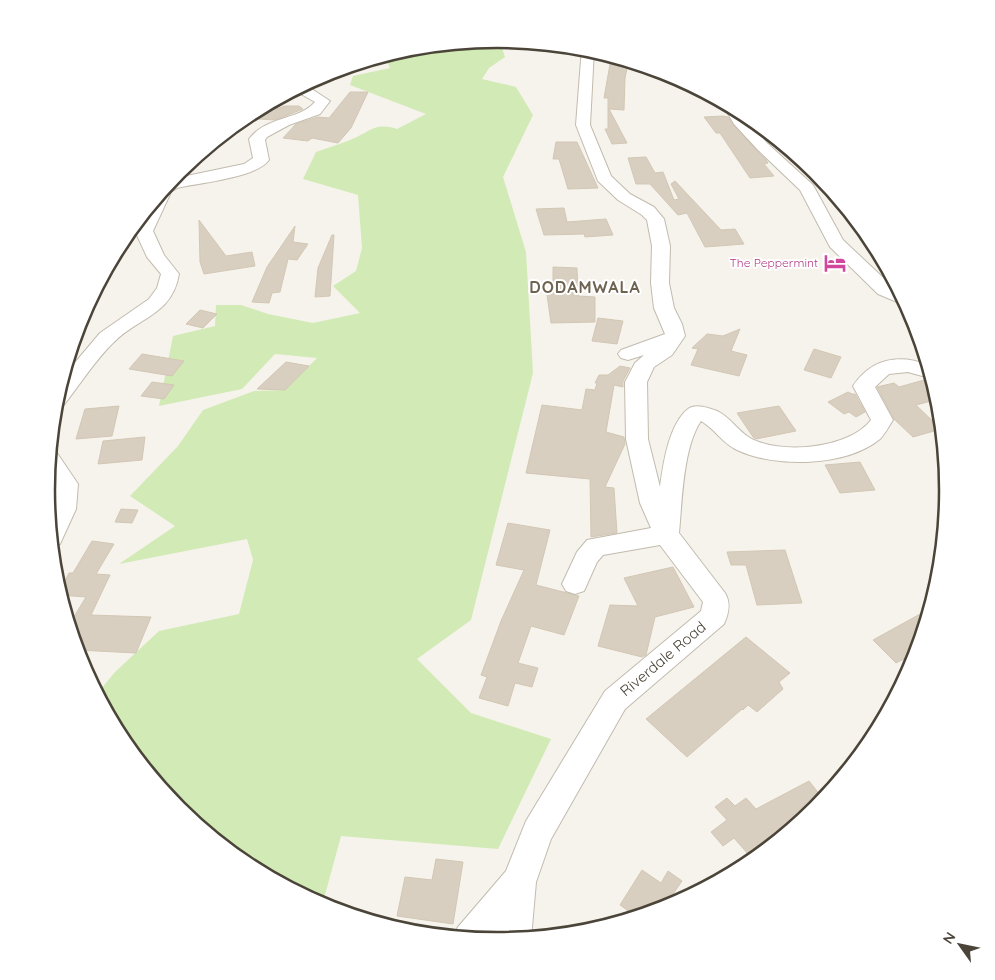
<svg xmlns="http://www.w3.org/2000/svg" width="995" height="980" viewBox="0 0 995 980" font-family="Quicksand,sans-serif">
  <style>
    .green { fill: #d2eab5 }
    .building { fill: #d8cfc1; stroke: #d3c7b4 }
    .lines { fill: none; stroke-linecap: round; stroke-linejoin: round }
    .minor-casing { stroke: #c2bbae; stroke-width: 2 }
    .minor { fill: #fff; fill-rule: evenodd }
    .labels { text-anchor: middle; stroke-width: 4; stroke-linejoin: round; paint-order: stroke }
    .far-hotel-label { font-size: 12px; fill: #b23c85; stroke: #fff; text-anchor: end }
    .street-label { font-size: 15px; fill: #4b4439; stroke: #fff }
    .far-district-label { font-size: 16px; font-weight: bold; letter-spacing: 1px; fill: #6e6250; stroke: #fff }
    .rim { fill: none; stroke: #4b4439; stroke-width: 2.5 }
  </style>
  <rect width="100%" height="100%" fill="#f6f3ec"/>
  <path class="green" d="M 499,39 L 505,57 L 489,68 L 482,79 L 516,87 L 533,115 L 503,177 L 526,252 L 533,373 L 471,620 L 417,659 L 471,713 L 551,739 L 498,849 L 341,836 L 322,906 L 247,865 L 178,809 L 122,740 L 97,694 L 115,672 L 159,631 L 239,614 L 253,560 L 247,539 L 119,564 L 175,526 L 130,496 L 178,446 L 203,410 L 254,391 L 285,390 L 317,358 L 275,354 L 242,389 L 159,406 L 173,336 L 215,326 L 216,305 L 241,305 L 268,314 L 313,323 L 360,313 L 333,286 L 356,271 L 362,248 L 358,195 L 303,179 L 316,152 C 329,147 344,143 357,137 C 373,129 377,123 397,129 L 426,114 L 350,85 L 353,76 L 390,68 L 384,55 L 410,47 Z"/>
  <path class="building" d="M 610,64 L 628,64 L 625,78 L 624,110 L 609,109 L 627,143 L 612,144 L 605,129 L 608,129 L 608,98 L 604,98 Z
    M 350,92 L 368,92 L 351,128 L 338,143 L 312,138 L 308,141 L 283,138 L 296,124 L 318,117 L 329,118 Z
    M 268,104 L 276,109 L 285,106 L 299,106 L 303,109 L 275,120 L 242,118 Z
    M 723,116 L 728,117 L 733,125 L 766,160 L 768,163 L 764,164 L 774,176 L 750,178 L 720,133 L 716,133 L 704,117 Z
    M 753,125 L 766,129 L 778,139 L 767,140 Z
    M 556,142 L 577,142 L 598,188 L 568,189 L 559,159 L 553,159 Z
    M 646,157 L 655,173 L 663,172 L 674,200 L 679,199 L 671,184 L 675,181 L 721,230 L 735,229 L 744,244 L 705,247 L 687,213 L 678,215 L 650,184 L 636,184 L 628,158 Z
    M 564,208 L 567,222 L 606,219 L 613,235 L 585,237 L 584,234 L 544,235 L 536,209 Z
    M 199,220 L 226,256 L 252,252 L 255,266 L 204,274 L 200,262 Z
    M 295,226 L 293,242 L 308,244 L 297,260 L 288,259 L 280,292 L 272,293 L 269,303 L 252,302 L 267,267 Z
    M 332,235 L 334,235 L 330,296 L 315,297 L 318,268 Z
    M 553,267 L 577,268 L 578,296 L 595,297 L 595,322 L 551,323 L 547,295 L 553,294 Z
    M 200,310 L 217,314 L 203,328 L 186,324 Z
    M 598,318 L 623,321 L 617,344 L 592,341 Z
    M 740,329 L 731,351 L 747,355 L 739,376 L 691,365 L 698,349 L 692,348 L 707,334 L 723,336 Z
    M 814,349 L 841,357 L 831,378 L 804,370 Z
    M 142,354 L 184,361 L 172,376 L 129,369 Z
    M 286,362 L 309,366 L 285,390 L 257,389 Z
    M 620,366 L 630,368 L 623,381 L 623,387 L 614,385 L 606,432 L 624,437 L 625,444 L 605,487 L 614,488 L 617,533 L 591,537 L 590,479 L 526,473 L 542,405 L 582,410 L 586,389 L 595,390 L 597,383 L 595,383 L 599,375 L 608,375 Z
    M 924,380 L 937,392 L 939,399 L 916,405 L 941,429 L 913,437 L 894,419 L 877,387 L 894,383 L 899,387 Z
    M 152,382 L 174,385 L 164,399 L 141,396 Z
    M 848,392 L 852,394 L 855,394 L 865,412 L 856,417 L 849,412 L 844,414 L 828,402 Z
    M 119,406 L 112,436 L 76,439 L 85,409 Z
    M 779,406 L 796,431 L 756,439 L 753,437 L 737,413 Z
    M 145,437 L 142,460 L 98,464 L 103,441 Z
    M 860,462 L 875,490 L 840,493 L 825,465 Z
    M 121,509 L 138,510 L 132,523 L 115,522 Z
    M 508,523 L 550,530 L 536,585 L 579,596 L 564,635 L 531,626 L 518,663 L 538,668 L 532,687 L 515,683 L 508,706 L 479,698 L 487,677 L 481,675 L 501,621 L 524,570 L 496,565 Z
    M 92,541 L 114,544 L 96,574 L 110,575 L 91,615 L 151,617 L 136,653 L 77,650 L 69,625 L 86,597 L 60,595 L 59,592 L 69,573 L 73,573 Z
    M 785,550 L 802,603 L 757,605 L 746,565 L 731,565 L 727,552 Z
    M 673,567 L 694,607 L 655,617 L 646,655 L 642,657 L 598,646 L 610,605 L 638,606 L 624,578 Z
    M 931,608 L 918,652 L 896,663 L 873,640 Z
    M 746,637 L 790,673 L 779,682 L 783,689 L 757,712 L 748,705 L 743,710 L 742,709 L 687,757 L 646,719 Z
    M 809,781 L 824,800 L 816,809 L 804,819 L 790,827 L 787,823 L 748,854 L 734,838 L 723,846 L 711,832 L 727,820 L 715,807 L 727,798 L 735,806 L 746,798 L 756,809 Z
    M 436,859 L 463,862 L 453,924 L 397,916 L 405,877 L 432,880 Z
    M 642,870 L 661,883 L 668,871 L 682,881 L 673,894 L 687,898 L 670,907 L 637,917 L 620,905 Z"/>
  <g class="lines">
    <g class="minor-casing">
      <path id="minor" d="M 582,47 L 594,50 L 590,125 L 611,176 L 630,194 L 654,207 L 664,219 L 670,246 L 669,283 L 674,308 L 682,324 L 685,336 L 672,355 L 654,367 L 647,382 L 648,439 L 660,487 C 663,464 669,424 688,409 C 695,403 710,408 717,411 C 730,417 738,431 750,438 C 780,455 849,449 871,420 L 853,386 C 872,358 899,354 929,365 L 933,379 L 908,372 L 889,374 L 875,387 L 893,420 C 889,426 885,434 880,439 C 846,467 775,468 737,450 C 723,444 715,429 701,421 C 683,447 682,502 679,533 L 725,593 C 731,603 729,613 724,624 L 625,709 L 551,839 L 536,882 L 531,938 L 497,941 L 496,935 L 491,941 L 453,937 L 458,927 L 506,871 L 526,821 L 605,691 L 701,611 L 703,602 L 660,545 L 603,555 L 597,562 L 584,591 L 575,594 L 566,591 L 562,584 L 577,552 L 587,540 L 651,528 L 640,503 L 626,439 L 625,382 L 635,363 L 644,355 L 628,360 L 621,358 L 618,354 L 621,350 L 665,334 L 654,308 L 651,283 L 652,246 L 647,220 L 642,215 L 618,200 L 598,181 L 576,125 Z
        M 304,84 L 330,101 L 320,114 L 289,125 L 267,137 L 265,140 L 269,160 C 256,178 199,183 177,188 L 171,192 L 153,231 L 164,255 L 179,274 C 172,315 139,317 114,342 C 95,360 79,386 63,406 L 54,408 L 62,378 L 100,333 L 149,299 L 157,288 L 161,274 L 147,257 L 135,231 L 145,212 L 172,179 L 244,164 L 253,158 L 249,139 C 266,116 300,120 315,102 L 294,90 Z
        M 725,102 L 740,111 L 745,119 L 767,143 L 813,185 L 843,240 L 892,286 L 900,290 L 904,300 L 897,302 L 878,294 L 830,247 L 800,190 L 757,149 L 734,124 L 723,105 Z
        M 50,451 L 57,453 L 78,484 L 76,509 L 60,544 L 52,546 L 49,516 L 52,509 L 54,485 L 48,475 Z"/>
    </g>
    <use href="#minor" class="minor"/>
  </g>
  <defs>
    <g id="hotel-bare" transform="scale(1.725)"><path d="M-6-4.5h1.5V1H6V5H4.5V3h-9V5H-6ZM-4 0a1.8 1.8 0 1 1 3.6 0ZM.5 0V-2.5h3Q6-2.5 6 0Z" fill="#d1479c" stroke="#fff" stroke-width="2.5" paint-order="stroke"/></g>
  </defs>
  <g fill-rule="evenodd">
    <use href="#hotel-bare" x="835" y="263"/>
  </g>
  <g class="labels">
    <g class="far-hotel-label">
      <text x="818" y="267">The Peppermint</text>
    </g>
    <g class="street-label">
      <text transform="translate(663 659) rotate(-40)" y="5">Riverdale Road</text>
    </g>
    <g class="far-district-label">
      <text x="585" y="293">DODAMWALA</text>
    </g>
  </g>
  <path d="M0 0H995V980H0ZM55 490a442 442 0 1 1 884 0a442 442 0 1 1-884 0Z" fill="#fff" fill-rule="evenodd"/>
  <path class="rim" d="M55 490a442 442 0 1 1 884 0a442 442 0 1 1-884 0Z"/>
  <g transform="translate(960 945) rotate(303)" stroke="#ffffff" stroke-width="4" paint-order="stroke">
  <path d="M0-4L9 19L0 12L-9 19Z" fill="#4b4439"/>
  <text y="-8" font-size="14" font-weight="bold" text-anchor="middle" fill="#4b4439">N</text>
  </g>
</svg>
